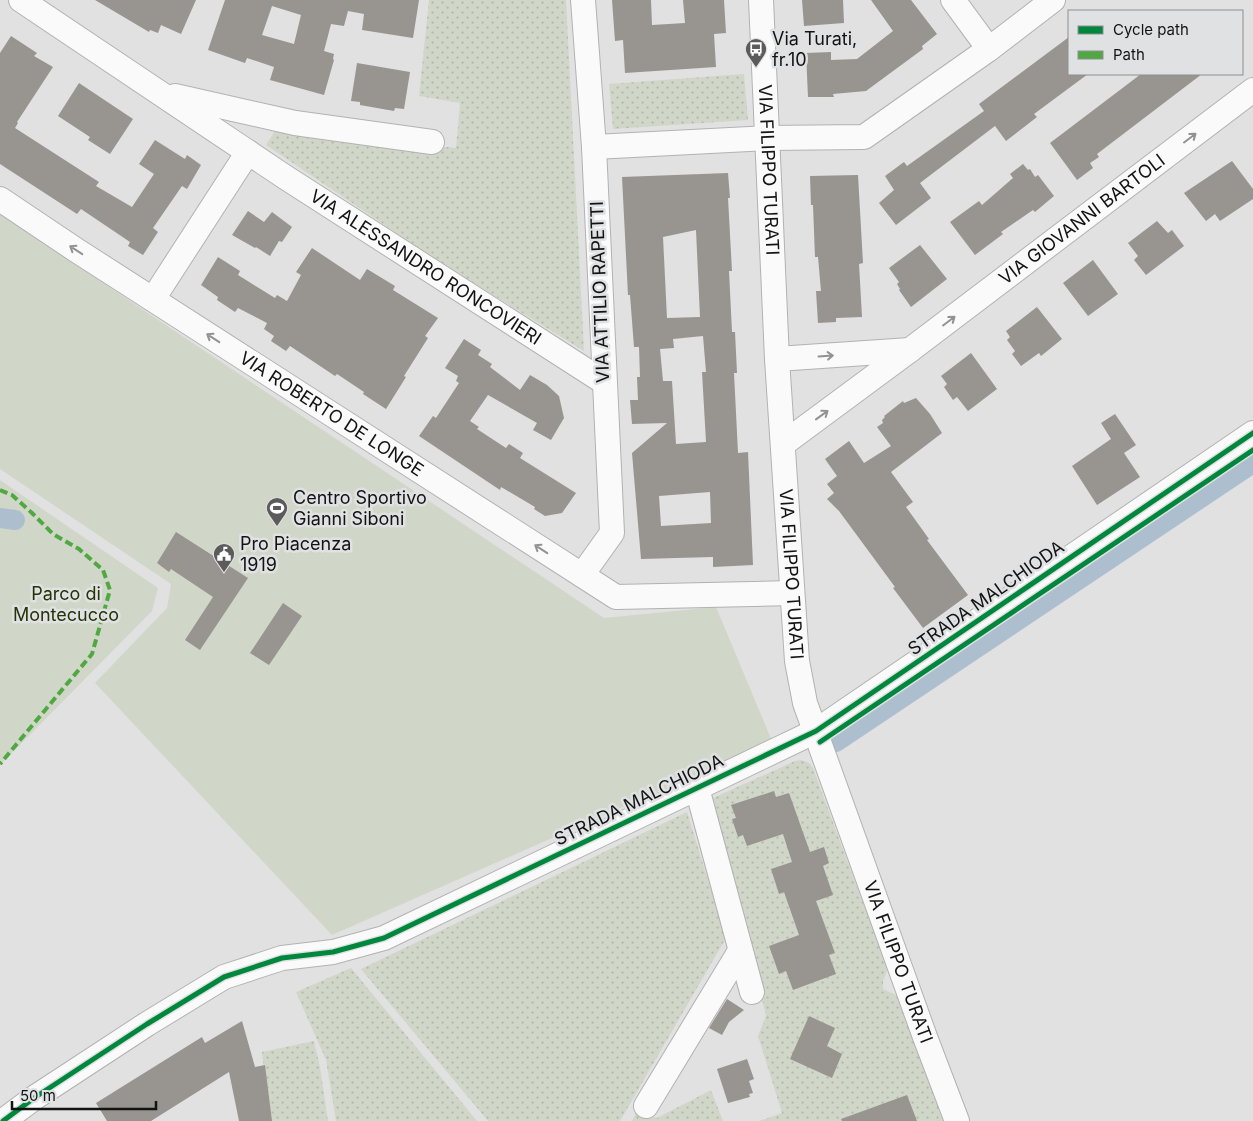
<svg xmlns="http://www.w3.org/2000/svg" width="1253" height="1121" viewBox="0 0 1253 1121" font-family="Inter,sans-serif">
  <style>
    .grass { fill: url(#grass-dots) }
    .park { fill: #d0d7c8 }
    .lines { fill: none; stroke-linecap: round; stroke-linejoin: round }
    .canal { stroke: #adbfce; stroke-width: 20 }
    .building { fill: #989490; fill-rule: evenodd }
    .minor-casing { stroke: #b2b2b2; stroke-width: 26 }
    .minor { stroke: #fafafa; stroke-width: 24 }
    .quiet { stroke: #51a842; stroke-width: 4; stroke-dasharray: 8 4; stroke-linecap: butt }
    .cycleway-casing { stroke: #e0e1e2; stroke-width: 8 }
    .cycleway { stroke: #00873e; stroke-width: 5 }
    .oneway { stroke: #929292 }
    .labels { text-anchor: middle; stroke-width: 5; stroke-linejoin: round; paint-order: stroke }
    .poi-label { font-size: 18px; fill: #131314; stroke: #e0e1e2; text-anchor: start }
    .street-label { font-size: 18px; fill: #131314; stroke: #e0e1e2 }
    .park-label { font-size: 18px; fill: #243405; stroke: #e0e1e2 }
  </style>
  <defs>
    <pattern id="grass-dots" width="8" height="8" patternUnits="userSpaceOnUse" patternTransform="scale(1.25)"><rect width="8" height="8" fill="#d0d7c8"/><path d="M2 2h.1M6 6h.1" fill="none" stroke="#b2b8ab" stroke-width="1.8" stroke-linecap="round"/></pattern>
  </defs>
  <rect width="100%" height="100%" fill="#e1e1e1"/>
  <path class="grass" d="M 429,0 L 566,0 L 584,351 L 438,261 L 266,145 L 276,129 L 456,148 L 460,103 L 419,96 Z
    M 744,74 L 748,120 L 613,129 L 609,84 Z
    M 801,760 L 809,763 L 813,768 L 861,898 L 889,966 L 883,981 L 883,989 L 900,997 L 947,1121 L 759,1121 L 782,1113 L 758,1036 L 766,1016 L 713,798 L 795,761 Z
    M 687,812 L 726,938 L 620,1121 L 488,1121 L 361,969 Z
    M 351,968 L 477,1121 L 336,1121 L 326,1060 L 296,992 Z
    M 314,1041 L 320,1067 L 328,1121 L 269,1121 L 262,1052 Z
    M 711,1090 L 723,1121 L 632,1121 L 637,1111 L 657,1118 Z"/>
  <path class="park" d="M 0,214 L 604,618 L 716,607 L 772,741 L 332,935 L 95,683 L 167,608 L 171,584 L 0,469 Z
    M 0,480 L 158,588 L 152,611 L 0,765 Z"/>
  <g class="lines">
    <path class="canal" d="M 0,518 L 15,520
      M 836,742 L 1253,463"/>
  </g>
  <path class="building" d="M 95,0 L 196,0 L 181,34 L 161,25 L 158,33 L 150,30 L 149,32 Z
    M 225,0 L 419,0 L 413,38 L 362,30 L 364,14 L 348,11 L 344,26 L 331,24 L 324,51 L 334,54 L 333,59 L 334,60 L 324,95 L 270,80 L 274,67 L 247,58 L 245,63 L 208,50 ZM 272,6 L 301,15 L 294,44 L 262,35 Z
    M 612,0 L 651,0 L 652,25 L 685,23 L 683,0 L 724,0 L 726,33 L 714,34 L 716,67 L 625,73 L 623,40 L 615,41 Z
    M 802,0 L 843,0 L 844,23 L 804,26 Z
    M 871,0 L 911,0 L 937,34 L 922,46 L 923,49 L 866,91 L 833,94 L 834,97 L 808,97 L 806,53 L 831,52 L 831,60 L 857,59 L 893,31 Z
    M 11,36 L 37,53 L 34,56 L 53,67 L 17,122 L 18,123 L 15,128 L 99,182 L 96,186 L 132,207 L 154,174 L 139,164 L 155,140 L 185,159 L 187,155 L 201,165 L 187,189 L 182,186 L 153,228 L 158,232 L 143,255 L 128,246 L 130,242 L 81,209 L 77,214 L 0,164 L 0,53 Z
    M 1069,37 L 1069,74 L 1088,74 L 1034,114 L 1037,117 L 1006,141 L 995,126 L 920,183 L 931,198 L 896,225 L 879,203 L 894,190 L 885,176 L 904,162 L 907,166 L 984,111 L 979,104 Z
    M 357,63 L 410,72 L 404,109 L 395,108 L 394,111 L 360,105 L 360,102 L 351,101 Z
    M 1141,74 L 1202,74 L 1097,154 L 1099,157 L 1090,163 L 1093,168 L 1077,180 L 1050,143 Z
    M 79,83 L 133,119 L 110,154 L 88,140 L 90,137 L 58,116 Z
    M 1232,161 L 1253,189 L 1253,199 L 1220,221 L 1215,214 L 1206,221 L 1184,193 Z
    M 1023,164 L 1028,170 L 1030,169 L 1035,177 L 1038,175 L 1054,196 L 1035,212 L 1033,210 L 1001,232 L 1003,234 L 975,255 L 950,222 L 979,201 L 982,205 L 1013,178 L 1010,174 Z
    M 728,173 L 730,198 L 728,198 L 732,271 L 729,271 L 732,332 L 735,332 L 737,373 L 734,373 L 738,453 L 748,452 L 753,565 L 713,567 L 713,557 L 641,559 L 632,453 L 667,423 L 632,424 L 630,400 L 638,400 L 637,377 L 640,377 L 639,347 L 634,347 L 630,295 L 628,295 L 622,177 ZM 696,230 L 700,317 L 667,318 L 663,237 ZM 703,336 L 706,372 L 702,372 L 706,442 L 676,444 L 672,381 L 663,381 L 660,349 L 674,348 L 673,339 ZM 710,492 L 711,523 L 661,526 L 659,496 Z
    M 858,175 L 863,263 L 859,264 L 862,317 L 836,318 L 836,322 L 818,323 L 816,291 L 821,291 L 818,257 L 815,257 L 813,205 L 811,205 L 810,176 Z
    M 248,211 L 264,222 L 272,212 L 292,227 L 282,242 L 279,241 L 270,256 L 256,247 L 255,248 L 232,235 Z
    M 1157,221 L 1168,233 L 1172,230 L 1184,246 L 1146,275 L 1134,260 L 1138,256 L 1128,243 Z
    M 920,245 L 947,279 L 911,307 L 899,290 L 900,289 L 897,284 L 899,282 L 889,268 Z
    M 312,248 L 360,280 L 367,269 L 395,286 L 393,290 L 438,318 L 425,336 L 428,338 L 404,376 L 406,377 L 386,409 L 363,394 L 364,392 L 337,374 L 335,376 L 290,346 L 286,351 L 271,341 L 274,336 L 264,329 L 267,323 L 238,308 L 235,312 L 217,300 L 218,297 L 201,285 L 218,257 L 240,271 L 238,275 L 275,298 L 277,295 L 287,301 L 301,275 L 296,272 Z
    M 1093,260 L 1118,294 L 1088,316 L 1063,283 Z
    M 1037,307 L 1062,339 L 1041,356 L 1039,353 L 1021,366 L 1012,354 L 1015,351 L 1007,340 L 1010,337 L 1006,331 Z
    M 464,339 L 481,350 L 478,355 L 492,364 L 490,367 L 520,390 L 530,375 L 547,385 L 559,396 L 564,418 L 551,440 L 533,430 L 537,423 L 488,395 L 470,421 L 479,427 L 477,429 L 506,448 L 509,444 L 523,453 L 520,458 L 576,493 L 562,513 L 545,516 L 534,509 L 535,507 L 501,487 L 500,490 L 419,436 L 433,416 L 436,418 L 459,383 L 456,381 L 458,376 L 445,368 Z
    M 971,353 L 997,389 L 968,411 L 957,397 L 953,400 L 944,387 L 947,384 L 941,376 Z
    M 916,398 L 930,414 L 942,433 L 891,472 L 913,502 L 906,507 L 929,539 L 927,540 L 968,595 L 923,628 L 893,588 L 895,587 L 839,511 L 827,499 L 834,493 L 827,484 L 837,476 L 825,459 L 849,441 L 864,463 L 891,446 L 877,427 L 883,423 L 882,420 L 885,417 L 884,416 L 903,401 L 904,403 Z
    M 1115,414 L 1136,445 L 1124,453 L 1140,477 L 1097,505 L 1072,466 L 1111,439 L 1101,423 Z
    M 176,532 L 248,578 L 200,650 L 185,640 L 213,597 L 171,569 L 169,572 L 157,563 Z
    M 283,603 L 302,616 L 269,665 L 250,653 Z
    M 774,791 L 776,797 L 789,793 L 810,852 L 824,847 L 829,863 L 823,866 L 833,895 L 816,901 L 835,953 L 829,955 L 836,974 L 793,990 L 786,971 L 779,974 L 769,946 L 799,935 L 784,892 L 779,894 L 771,869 L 792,862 L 783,834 L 747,846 L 743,835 L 738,837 L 732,819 L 736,818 L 731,805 Z
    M 727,999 L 744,1010 L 729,1022 L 722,1035 L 709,1028 Z
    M 809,1016 L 835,1028 L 827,1046 L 842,1054 L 832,1078 L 790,1059 Z
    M 242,1021 L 255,1067 L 265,1065 L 272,1121 L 239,1121 L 229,1072 L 151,1121 L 107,1121 L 96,1103 L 202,1037 L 205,1043 Z
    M 747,1059 L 754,1079 L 749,1081 L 753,1093 L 749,1094 L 750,1097 L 728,1103 L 717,1069 Z
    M 907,1095 L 917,1121 L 842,1121 L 841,1119 Z"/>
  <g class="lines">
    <g class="minor-casing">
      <g id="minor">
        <path id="s1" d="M 21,0 L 285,177 L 604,382"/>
        <path id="s2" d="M 761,0 L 777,359 L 797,661 L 805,703 L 925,1037 L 957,1121"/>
        <path d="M 953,0 L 989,49"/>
        <path d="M 175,96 L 295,123 L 432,142"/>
        <path d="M 594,147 L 767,138 L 864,137 L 989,49 L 1053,0"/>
        <path id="s3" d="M 0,199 L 76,250 L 616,597 L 792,593"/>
        <path d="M 153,299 L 248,152"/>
        <path d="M 777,359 L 910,350"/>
        <path id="s4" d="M 783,444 L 910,350 L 1253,90"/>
        <path d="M 582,575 L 612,533 L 594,147 L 583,0"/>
        <path d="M 697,788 L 752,992"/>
        <path d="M 646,1106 L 740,951"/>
        <path d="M 3,1121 L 34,1098 L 147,1024 L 224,977 L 282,958 L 333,952 L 384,938 L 816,731 L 1253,433"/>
      </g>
    </g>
    <use href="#minor" class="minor"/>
    <path class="quiet" d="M 0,490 L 12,495 L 32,513 L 53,534 L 79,549 L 103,570 L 110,590 L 92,654 L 0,764"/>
    <g class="cycleway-casing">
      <path id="cycleway" d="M 820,742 L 1253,450
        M 3,1121 L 34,1098 L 147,1024 L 224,977 L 282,958 L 333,952 L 384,938 L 816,731 L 1253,433"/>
    </g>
    <use href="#cycleway" class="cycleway"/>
  </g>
  <defs><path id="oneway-shaft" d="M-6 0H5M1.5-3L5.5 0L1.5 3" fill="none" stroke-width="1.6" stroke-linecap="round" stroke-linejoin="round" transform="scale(1.25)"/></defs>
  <g class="oneway">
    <use href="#oneway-shaft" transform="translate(1190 138) rotate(-37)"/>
    <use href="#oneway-shaft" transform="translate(76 250) rotate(-147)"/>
    <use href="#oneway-shaft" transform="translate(949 321) rotate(-37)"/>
    <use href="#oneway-shaft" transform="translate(213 338) rotate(-147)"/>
    <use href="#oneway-shaft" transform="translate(826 356) rotate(-4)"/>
    <use href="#oneway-shaft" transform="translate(822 415) rotate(-36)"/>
    <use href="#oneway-shaft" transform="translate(541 549) rotate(-147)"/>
  </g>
  <defs>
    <g id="bus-pin" transform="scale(1.125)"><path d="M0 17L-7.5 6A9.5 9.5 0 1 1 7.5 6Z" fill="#5b5b5c" stroke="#e0e1e2"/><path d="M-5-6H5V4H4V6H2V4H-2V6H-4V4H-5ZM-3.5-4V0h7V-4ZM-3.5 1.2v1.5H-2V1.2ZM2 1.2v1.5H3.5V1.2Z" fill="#fff"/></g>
    <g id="stadium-pin" transform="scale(1.125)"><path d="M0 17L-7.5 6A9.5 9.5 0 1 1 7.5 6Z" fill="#5b5b5c" stroke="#e0e1e2"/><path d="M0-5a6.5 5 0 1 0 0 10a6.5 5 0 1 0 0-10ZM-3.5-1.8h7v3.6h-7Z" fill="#fff"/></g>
    <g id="civic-pin" transform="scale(1.125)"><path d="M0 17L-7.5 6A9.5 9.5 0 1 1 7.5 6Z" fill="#5b5b5c" stroke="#e0e1e2"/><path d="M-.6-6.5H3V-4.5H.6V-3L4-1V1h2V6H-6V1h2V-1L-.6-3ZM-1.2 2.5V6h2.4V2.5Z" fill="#fff"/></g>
  </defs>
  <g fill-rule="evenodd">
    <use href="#bus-pin" x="756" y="49"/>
    <use href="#stadium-pin" x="277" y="508"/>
    <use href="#civic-pin" x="224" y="554"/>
  </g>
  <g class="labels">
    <g class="poi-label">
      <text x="772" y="45">Via Turati,<tspan x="772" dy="21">fr.10</tspan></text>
      <text x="293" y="504">Centro Sportivo<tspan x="293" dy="21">Gianni Siboni</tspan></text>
      <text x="240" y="550">Pro Piacenza<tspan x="240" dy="21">1919</tspan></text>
    </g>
    <g class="street-label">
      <text dy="6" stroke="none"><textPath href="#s2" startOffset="170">VIA FILIPPO TURATI</textPath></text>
      <text dy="6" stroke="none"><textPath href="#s4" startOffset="374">VIA GIOVANNI BARTOLI</textPath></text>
      <text dy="6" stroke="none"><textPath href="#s1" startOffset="485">VIA ALESSANDRO RONCOVIERI</textPath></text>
      <text transform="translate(600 292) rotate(-92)" y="6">VIA ATTILIO RAPETTI</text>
      <text dy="6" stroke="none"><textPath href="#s3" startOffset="395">VIA ROBERTO DE LONGE</textPath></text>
      <text dy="6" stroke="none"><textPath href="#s2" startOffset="575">VIA FILIPPO TURATI</textPath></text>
      <text transform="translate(986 598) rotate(-35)" y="6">STRADA MALCHIODA</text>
      <text transform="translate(639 800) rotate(-26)" y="6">STRADA MALCHIODA</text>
      <text dy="6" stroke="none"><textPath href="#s2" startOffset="980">VIA FILIPPO TURATI</textPath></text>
    </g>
    <g class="park-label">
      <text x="66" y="600">Parco di<tspan x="66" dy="21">Montecucco</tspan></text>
    </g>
  </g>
  <rect x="1068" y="10" width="175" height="65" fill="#e0e1e2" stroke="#8e8f90"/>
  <rect x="1078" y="26" width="25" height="8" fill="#00873e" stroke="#8e8f90"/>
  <text x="1113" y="35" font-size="15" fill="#131314">Cycle path</text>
  <rect x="1078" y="51" width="25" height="8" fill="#51a842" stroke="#8e8f90"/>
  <text x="1113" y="60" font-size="15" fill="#131314">Path</text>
  <path d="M12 1101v8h144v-8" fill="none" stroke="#131314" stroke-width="2.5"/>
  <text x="20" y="1101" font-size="15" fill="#131314" stroke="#e0e1e2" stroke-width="4" paint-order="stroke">50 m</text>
</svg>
